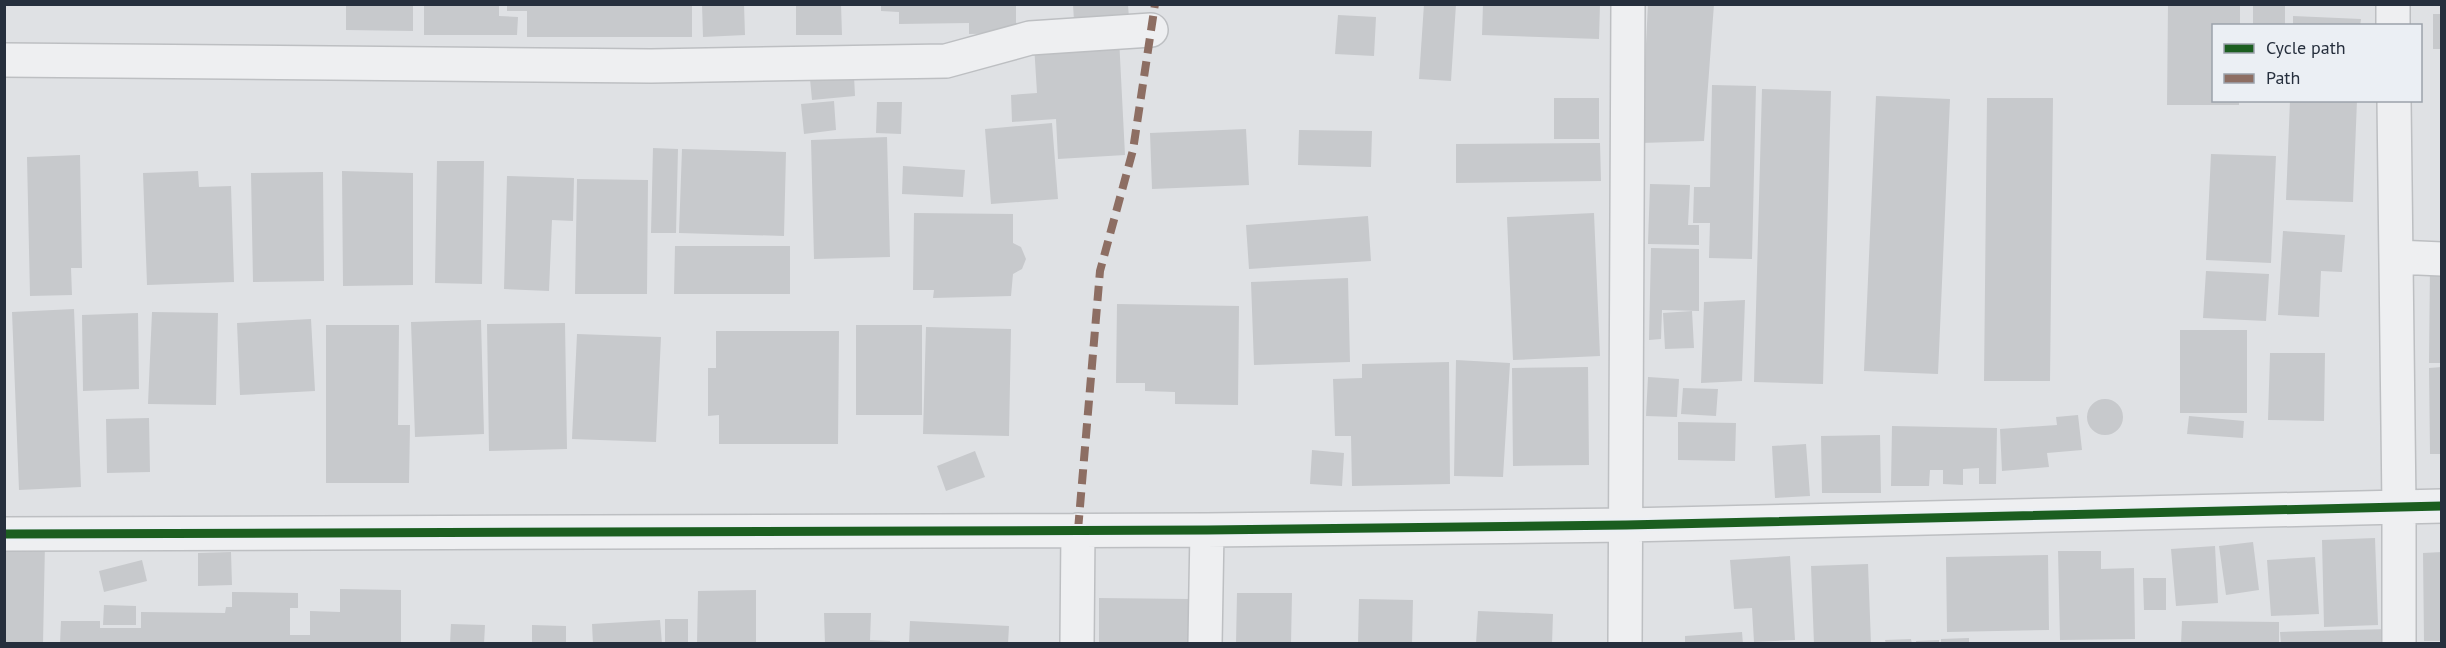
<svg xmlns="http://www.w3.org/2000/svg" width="2446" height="648" viewBox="0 0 2446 648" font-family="'PT Sans',sans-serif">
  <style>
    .building { fill: #c7c9cc }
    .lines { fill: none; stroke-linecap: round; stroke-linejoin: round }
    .minor-casing { stroke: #bdbfc2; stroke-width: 36 }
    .minor { stroke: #eeeff1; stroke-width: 33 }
    .quiet { stroke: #8d6e63; stroke-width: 8; stroke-dasharray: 15 8; stroke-linecap: butt }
    .cycleway-casing { stroke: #ebeff4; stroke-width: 13 }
    .cycleway { stroke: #1b5e20; stroke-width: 9 }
  </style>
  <rect width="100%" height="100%" fill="#dfe1e4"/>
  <path class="building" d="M 346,4 L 413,4 L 413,31 L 346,30 Z
    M 424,4 L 499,4 L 499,16 L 518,17 L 517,35 L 424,35 Z
    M 507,4 L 692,4 L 692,37 L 527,37 L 527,11 L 507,11 Z
    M 702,4 L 744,4 L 745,35 L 703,37 Z
    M 796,4 L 841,4 L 842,35 L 796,35 Z
    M 881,4 L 1016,4 L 1016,33 L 969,34 L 969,23 L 899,24 L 899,12 L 881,11 Z
    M 1073,4 L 1128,4 L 1129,19 L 1074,21 Z
    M 1424,4 L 1456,4 L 1451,81 L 1419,79 Z
    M 1483,4 L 1600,4 L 1599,39 L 1482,35 Z
    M 1648,4 L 1714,4 L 1704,141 L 1641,143 Z
    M 2168,4 L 2240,4 L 2240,26 L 2214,26 L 2214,100 L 2239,100 L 2239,105 L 2167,105 Z
    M 2253,4 L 2285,4 L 2285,26 L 2253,26 Z
    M 2433,14 L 2442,14 L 2442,49 L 2433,49 Z
    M 1338,15 L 1376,17 L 1374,56 L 1335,54 Z
    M 2293,16 L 2361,19 L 2360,26 L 2293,26 Z
    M 1119,38 L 1125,155 L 1058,159 L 1056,119 L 1012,122 L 1011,95 L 1037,93 L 1034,44 Z
    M 854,76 L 855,96 L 812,100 L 810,79 Z
    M 1712,85 L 1756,86 L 1752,259 L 1709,258 L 1710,223 L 1693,223 L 1694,187 L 1710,187 Z
    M 1762,89 L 1831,91 L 1823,384 L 1754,382 Z
    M 1876,96 L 1950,99 L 1938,374 L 1864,371 Z
    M 1554,98 L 1599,98 L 1599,139 L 1554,139 Z
    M 1987,98 L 2053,98 L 2050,381 L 1984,381 Z
    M 2290,100 L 2357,100 L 2353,202 L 2286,200 Z
    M 834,101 L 836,130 L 804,134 L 801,104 Z
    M 877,102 L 902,102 L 901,134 L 876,133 Z
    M 1052,123 L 1058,199 L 991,204 L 985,129 Z
    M 1246,129 L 1249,185 L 1152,189 L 1150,133 Z
    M 1299,130 L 1372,131 L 1371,167 L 1298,165 Z
    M 887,137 L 890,257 L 814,259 L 811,140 Z
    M 1600,143 L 1601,181 L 1456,183 L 1456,144 Z
    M 653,148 L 678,149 L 676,233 L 651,233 Z
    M 682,149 L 786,152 L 784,236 L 679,233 Z
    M 2211,154 L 2276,156 L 2271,263 L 2206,260 Z
    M 80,155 L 82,268 L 71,268 L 72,295 L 30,296 L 27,157 Z
    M 437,161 L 484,161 L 482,284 L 435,283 Z
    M 903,166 L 965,170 L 963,197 L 902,194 Z
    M 198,171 L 199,187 L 231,186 L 234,282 L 147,285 L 143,173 Z
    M 342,171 L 413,173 L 413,285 L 343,286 Z
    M 323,172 L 324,281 L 253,282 L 251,173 Z
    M 507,176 L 574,178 L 573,221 L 552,220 L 549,291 L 504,289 Z
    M 577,179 L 648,180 L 647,294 L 575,294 Z
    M 1650,184 L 1690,185 L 1688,225 L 1699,225 L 1699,245 L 1648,244 Z
    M 914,213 L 1013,214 L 1013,243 L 1021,247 L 1026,259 L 1022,269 L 1013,274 L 1011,296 L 933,298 L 934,290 L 913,290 Z
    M 1594,213 L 1600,356 L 1513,360 L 1507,217 Z
    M 1368,216 L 1371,261 L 1249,269 L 1246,225 Z
    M 2283,231 L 2345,235 L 2342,272 L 2321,271 L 2319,317 L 2278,315 Z
    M 675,246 L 790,246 L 790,294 L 674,294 Z
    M 1651,248 L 1699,249 L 1699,311 L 1662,310 L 1661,339 L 1649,340 Z
    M 2430,265 L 2442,265 L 2442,363 L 2429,363 Z
    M 2206,271 L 2269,274 L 2266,321 L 2203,318 Z
    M 1348,278 L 1350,362 L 1254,365 L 1251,282 Z
    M 1745,300 L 1742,381 L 1701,383 L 1704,302 Z
    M 1117,304 L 1239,306 L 1238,405 L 1175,404 L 1175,392 L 1145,391 L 1145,383 L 1116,383 Z
    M 74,309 L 81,487 L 19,490 L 12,312 Z
    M 1692,311 L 1694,348 L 1665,349 L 1663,313 Z
    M 152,312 L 218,313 L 216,405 L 148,404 Z
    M 138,313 L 139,389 L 83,391 L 82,315 Z
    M 311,319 L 315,391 L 240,395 L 237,323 Z
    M 481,320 L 484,434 L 415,437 L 411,322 Z
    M 565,323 L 567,449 L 489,451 L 487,324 Z
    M 326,325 L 399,325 L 398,425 L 410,425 L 409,483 L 326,483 Z
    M 856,325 L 922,325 L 922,415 L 856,415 Z
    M 926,327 L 1011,329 L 1009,436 L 923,434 Z
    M 2180,330 L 2247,330 L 2247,413 L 2180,413 Z
    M 716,331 L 839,331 L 838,444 L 719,444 L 719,415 L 708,416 L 708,368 L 716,368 Z
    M 577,334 L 661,337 L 656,442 L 572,439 Z
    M 2270,353 L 2325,353 L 2324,421 L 2268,420 Z
    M 1456,360 L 1510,363 L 1503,477 L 1454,476 Z
    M 1449,362 L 1450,484 L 1352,486 L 1351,436 L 1335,436 L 1333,379 L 1362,378 L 1362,364 Z
    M 1588,367 L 1589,465 L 1513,466 L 1512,368 Z
    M 2442,367 L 2442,454 L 2430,454 L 2429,368 Z
    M 1648,377 L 1679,379 L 1677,417 L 1646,416 Z
    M 1683,388 L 1718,389 L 1716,416 L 1681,414 Z
    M2087 417a18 18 0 1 1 36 0a18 18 0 1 1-36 0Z
    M 2078,415 L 2082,450 L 2047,453 L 2049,467 L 2002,471 L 2000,429 L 2057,425 L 2056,417 Z
    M 2189,416 L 2244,421 L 2243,438 L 2187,434 Z
    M 149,418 L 150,472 L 107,473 L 106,419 Z
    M 1678,422 L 1736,423 L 1735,461 L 1678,460 Z
    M 1892,426 L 1997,428 L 1996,484 L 1979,484 L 1979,468 L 1963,469 L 1963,485 L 1943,484 L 1943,470 L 1930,470 L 1929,486 L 1891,486 Z
    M 1880,435 L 1881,493 L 1822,493 L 1821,436 Z
    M 1806,444 L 1810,496 L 1775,498 L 1772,446 Z
    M 1312,450 L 1344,453 L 1342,486 L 1310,484 Z
    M 975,451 L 985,477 L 946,491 L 937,466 Z
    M 2375,538 L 2378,625 L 2324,627 L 2322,540 Z
    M 4,542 L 45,543 L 43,644 L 4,644 Z
    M 2253,542 L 2259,590 L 2226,595 L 2219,546 Z
    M 2215,546 L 2218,603 L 2176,606 L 2171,549 Z
    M 2058,551 L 2101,551 L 2101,569 L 2134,568 L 2135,639 L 2060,640 Z
    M 231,552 L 232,585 L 198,586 L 198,553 Z
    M 2442,552 L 2442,641 L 2424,641 L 2423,553 Z
    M 2048,555 L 2049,630 L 1947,632 L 1946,557 Z
    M 1790,556 L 1795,640 L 1754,642 L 1752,608 L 1734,609 L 1730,560 Z
    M 2315,557 L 2319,614 L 2271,616 L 2267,560 Z
    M 142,560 L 147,581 L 104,592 L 99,571 Z
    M 1868,564 L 1871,644 L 1814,644 L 1811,566 Z
    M 2143,578 L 2166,578 L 2166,610 L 2144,610 Z
    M 340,589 L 401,590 L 401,644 L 60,644 L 61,621 L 100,621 L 100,628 L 141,628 L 141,612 L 225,613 L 226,607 L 232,607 L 232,592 L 298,593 L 298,608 L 290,608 L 290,635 L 310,635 L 310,611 L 340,612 Z
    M 756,590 L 756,644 L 697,644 L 698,591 Z
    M 1237,593 L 1292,593 L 1291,644 L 1236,644 Z
    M 1099,598 L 1189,599 L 1189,644 L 1099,644 Z
    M 1359,599 L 1413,600 L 1412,644 L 1358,644 Z
    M 104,605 L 136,606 L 136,625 L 103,625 Z
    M 1478,611 L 1553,614 L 1552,644 L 1476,644 Z
    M 824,613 L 871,613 L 870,640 L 890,641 L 890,644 L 825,644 Z
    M 665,619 L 688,619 L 688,644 L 665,644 Z
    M 660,620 L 662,644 L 593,644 L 592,624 Z
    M 910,621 L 1009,626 L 1008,644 L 909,644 Z
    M 2182,621 L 2279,622 L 2279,644 L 2181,644 Z
    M 451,624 L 485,625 L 484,644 L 450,644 Z
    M 532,625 L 566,626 L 566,644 L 532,644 Z
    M 2388,629 L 2388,644 L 2281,644 L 2280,632 Z
    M 1742,632 L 1743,644 L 1685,644 L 1685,636 Z
    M 1969,638 L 1969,644 L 1941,644 L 1941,639 Z
    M 1911,639 L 1912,644 L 1886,644 L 1885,640 Z
    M 1939,640 L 1939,644 L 1916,644 L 1916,641 Z"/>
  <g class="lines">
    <g class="minor-casing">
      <path id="minor" d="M 2393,4 L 2393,26
        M 4,60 L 651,66 L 946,61 L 1030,38 L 1151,30
        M 2394,100 L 2399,506 L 2399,644
        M 2396,257 L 2442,259
        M 4,534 L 1207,530 L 1626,525 L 2442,506
        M 1077,644 L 1078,530
        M 1205,644 L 1207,530
        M 1625,644 L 1628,4"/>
    </g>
    <use href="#minor" class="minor"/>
    <path class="quiet" d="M 1078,530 L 1100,271 L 1133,150 L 1155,4"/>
    <g class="cycleway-casing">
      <path id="cycleway" d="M 4,534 L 1207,530 L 1626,525 L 2442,506"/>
    </g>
    <use href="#cycleway" class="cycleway"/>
  </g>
  <rect width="2446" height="648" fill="none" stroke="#262f3d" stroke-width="12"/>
  <rect x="2212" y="24" width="210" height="78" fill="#ebeff4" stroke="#9ca2ab" stroke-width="1.5"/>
  <rect x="2224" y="44" width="30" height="9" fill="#1b5e20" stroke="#9ca2ab" stroke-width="1.5"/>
  <text x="2266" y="54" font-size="18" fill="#262f3d">Cycle path</text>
  <rect x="2224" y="74" width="30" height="9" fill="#8d6e63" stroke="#9ca2ab" stroke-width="1.5"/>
  <text x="2266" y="84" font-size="18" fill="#262f3d">Path</text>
</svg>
